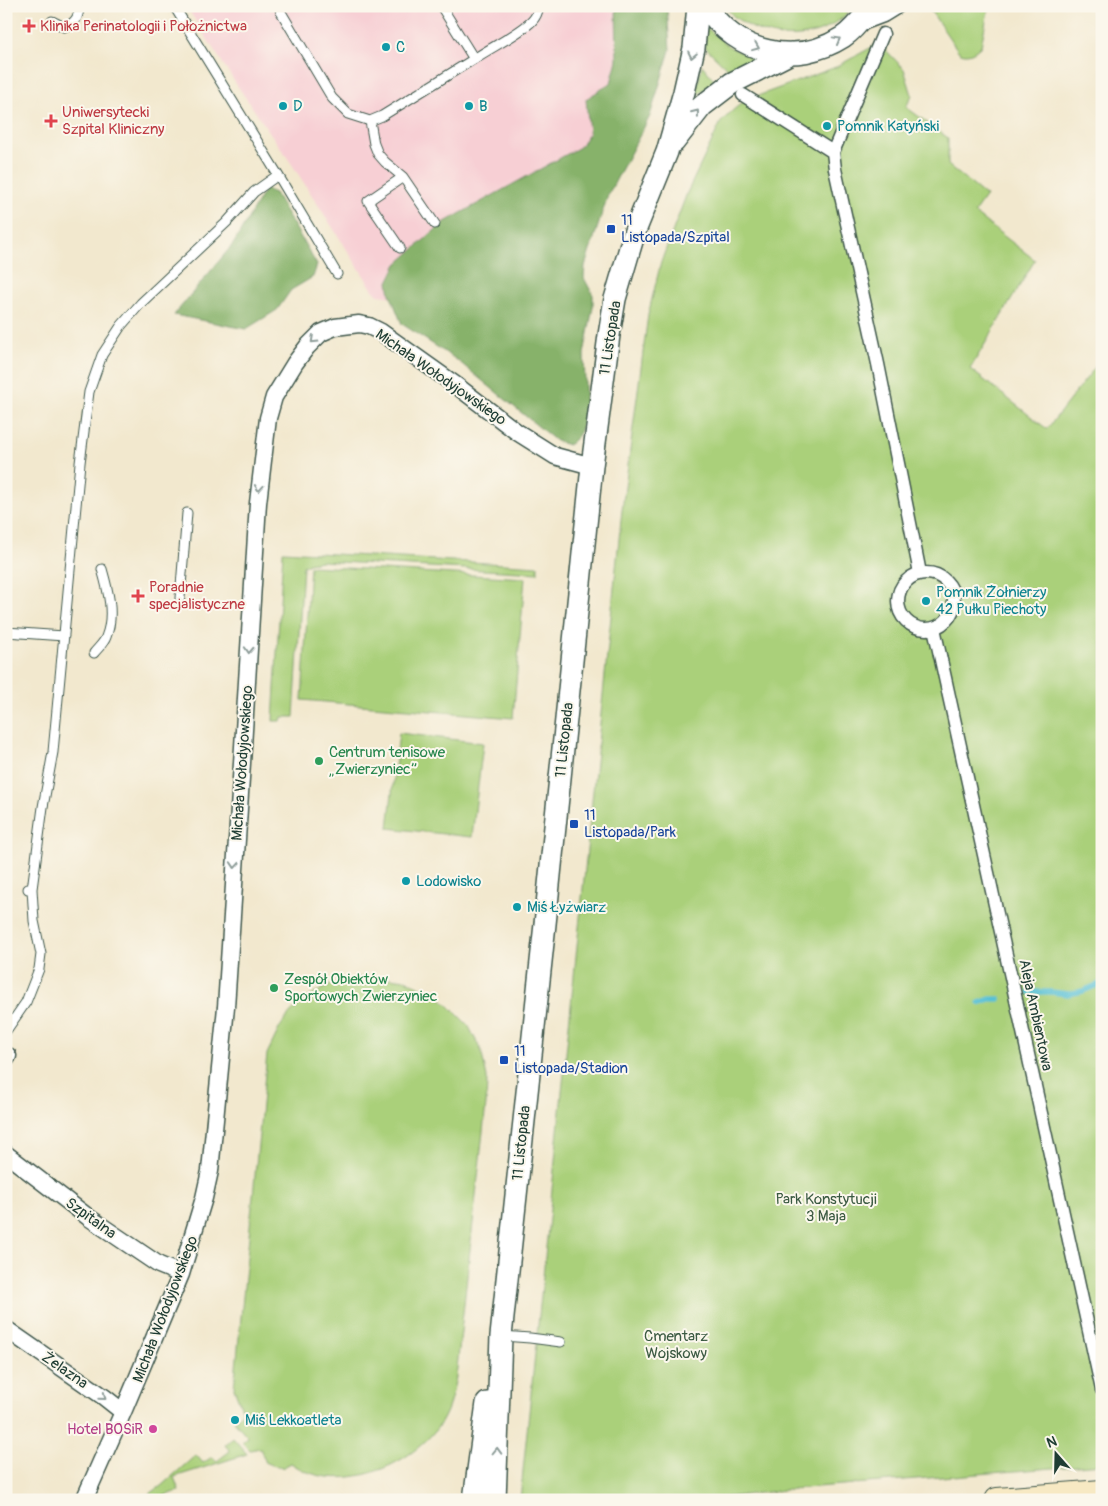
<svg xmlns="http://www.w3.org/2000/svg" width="1108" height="1506" viewBox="0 0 1108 1506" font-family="Pangolin,sans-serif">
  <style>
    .built { fill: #f7cfd4 }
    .green { fill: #aad07a; stroke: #648657 }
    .forest { fill: #87b26a; stroke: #53784f }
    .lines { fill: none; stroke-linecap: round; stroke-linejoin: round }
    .stream { stroke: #59c1d6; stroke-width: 5.5 }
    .service-casing { stroke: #3f574b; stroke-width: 11 }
    .pedestrian-casing { stroke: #3f574b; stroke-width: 15 }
    .minor-casing { stroke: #3f574b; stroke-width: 19 }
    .tertiary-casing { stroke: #3f574b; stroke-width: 24 }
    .secondary-casing { stroke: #3f574b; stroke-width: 26 }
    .service { stroke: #fff; stroke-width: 9 }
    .pedestrian { stroke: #fff; stroke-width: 12 }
    .minor { stroke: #fff; stroke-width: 16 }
    .tertiary { stroke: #fff; stroke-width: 21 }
    .secondary { stroke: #f7e9c3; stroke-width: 24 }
    .oneway { stroke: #8f9e9a }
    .health-dot { fill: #e0444e; stroke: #fbf7ec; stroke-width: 2 }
    .culture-dot { fill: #0f9aa8; stroke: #fbf7ec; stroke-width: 2 }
    .transit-dot { fill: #1a4fb4; stroke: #fbf7ec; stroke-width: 2 }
    .leisure-dot { fill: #2e9e5b; stroke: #fbf7ec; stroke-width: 2 }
    .hotel-dot { fill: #d1479c; stroke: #fbf7ec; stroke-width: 2 }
    .labels { text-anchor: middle; stroke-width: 4; stroke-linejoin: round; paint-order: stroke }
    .health-label { font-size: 15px; fill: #be3a42; stroke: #fbf7ec; text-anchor: start }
    .culture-label { font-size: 15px; fill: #0d838f; stroke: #fbf7ec; text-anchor: start }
    .transit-label { font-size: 15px; fill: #164399; stroke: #fbf7ec; text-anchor: start }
    .street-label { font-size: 15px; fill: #1f3d34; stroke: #fbf7ec }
    .leisure-label { font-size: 15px; fill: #27864d; stroke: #fbf7ec; text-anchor: start }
    .park-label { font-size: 15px; fill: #3b5a42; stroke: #fbf7ec }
    .hotel-label { font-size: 15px; fill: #b23c85; stroke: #fbf7ec; text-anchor: end }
  </style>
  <rect width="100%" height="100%" fill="#fbf7ec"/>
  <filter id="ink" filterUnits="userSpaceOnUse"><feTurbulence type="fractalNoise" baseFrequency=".02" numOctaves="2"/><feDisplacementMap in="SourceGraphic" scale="10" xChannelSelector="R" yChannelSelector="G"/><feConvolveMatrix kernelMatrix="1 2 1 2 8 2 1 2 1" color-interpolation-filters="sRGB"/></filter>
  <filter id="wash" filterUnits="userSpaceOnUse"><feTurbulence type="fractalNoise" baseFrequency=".0096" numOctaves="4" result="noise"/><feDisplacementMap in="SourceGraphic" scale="20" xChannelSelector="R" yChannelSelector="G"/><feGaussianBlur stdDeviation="1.12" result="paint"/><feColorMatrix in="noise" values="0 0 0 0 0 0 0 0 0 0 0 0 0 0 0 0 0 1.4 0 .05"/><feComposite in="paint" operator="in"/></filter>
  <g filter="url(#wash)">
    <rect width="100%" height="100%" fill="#f2e8ce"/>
    <path class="built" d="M 186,6 L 665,6 L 622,166 L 401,298 L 378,295 L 373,290 L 291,163 L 236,84 Z"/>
    <path class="green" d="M 725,6 L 854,6 C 849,11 844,18 837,22 C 807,43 768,40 739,20 C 733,17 729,11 725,6 Z
      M 937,6 L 989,6 L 981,46 C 975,52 967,57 959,52 L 930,10 Z
      M 706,27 L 730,47 L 754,59 L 731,72 L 704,46 Z
      M 879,43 L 904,69 L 912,95 L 906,107 L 948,138 L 948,165 L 986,196 L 974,213 L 1035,260 L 970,369 L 1047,429 L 1100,361 L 1102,361 L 1102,1464 L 792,1489 L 704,1500 L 520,1500 L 622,510 L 648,315 L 661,262 L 687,193 L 721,122 L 731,112 L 744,101 L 836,67 Z
      M 702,65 L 716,82 L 695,96 Z
      M 283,551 L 538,566 L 538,573 L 321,561 L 309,563 L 303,566 L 294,717 L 282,717 L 281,721 L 273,721 Z
      M 310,566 L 525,578 L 513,718 L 302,700 Z
      M 399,733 L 483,743 L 472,837 L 388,828 Z
      M 373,976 L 406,980 L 439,996 L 468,1025 L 481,1050 L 487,1078 L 486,1104 L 456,1377 C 453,1391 450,1408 442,1421 C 413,1467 338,1497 291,1463 L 282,1468 L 266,1463 L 260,1448 L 250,1450 L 242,1442 L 248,1437 L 234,1421 L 243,1412 L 234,1388 L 267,1054 C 271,1046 275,1037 279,1029 C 293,1004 322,985 350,979 C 357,977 366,977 373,976 Z
      M 233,1438 L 247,1454 L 174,1477 L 179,1491 L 150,1500 L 141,1500 L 161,1486 L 196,1455 L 203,1463 L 212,1457 L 217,1461 L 230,1451 L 225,1445 Z"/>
    <path class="forest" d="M 616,6 L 667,6 L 670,50 L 650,116 L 608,195 L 585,266 L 584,278 L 593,295 L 593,307 L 584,354 L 586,414 L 578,436 L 569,445 L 556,441 L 457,360 L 402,324 L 390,294 L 388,282 L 397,264 L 443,223 L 580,147 L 589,133 L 586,99 L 611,83 L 617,60 Z
      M 265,189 L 275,193 L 317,265 L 313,277 L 291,290 L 277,310 L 246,329 L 174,315 L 234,243 Z"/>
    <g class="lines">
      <path class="stream" d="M 1029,992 L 1051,992 L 1068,994 L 1083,991 L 1102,983
        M 979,1003 L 990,999 L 999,999"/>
    </g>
  </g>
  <g filter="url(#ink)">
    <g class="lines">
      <g class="service-casing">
        <path id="service" d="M 174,6 L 278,175 L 337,274
          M 279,6 L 281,12 L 332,98 L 348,114 L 370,121 L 382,116 L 474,59 L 441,6
          M 52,21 L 64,27 C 75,23 79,18 79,6
          M 474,59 C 490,48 519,34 532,21 C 536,17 538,12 539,6
          M 370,121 L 374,144 L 378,154 L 385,162 L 403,177 L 435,224
          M 400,248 L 368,201 L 403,177
          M 180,598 L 187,513
          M 6,632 L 64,636
          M 94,653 C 98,648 104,643 106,637 C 115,615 108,590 102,569
          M 28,889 L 32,889 L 43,807 L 53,752 L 80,463 L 89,392 L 102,355 L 121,326 L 141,303 L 227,222 L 254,192 L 278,175
          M 6,1031 L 26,1002 L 39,969 L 41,954 L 34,921 L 32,889
          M 501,1336 L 530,1338 L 561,1342"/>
      </g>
      <g class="pedestrian-casing">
        <path id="pedestrian" d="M 883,34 L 833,152 L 835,169 L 878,364 L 920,573
          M 743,95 L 833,152
          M898 601a28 28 0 1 1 56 0a28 28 0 1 1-56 0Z
          M 934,628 L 1102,1390"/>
      </g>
      <g class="minor-casing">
        <path id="minor" d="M 859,23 L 883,14 L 896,6
          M 6,1059 L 8,1056
          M 6,1154 L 88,1217 L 159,1265 L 181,1274
          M 6,1329 L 104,1397 L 123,1412
          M 84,1500 L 123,1412 L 181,1274 L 204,1198 L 210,1171 L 226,1007 L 242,763 L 258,503 L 268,418 L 274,397 L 295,363 L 307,347 L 321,333 L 335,327 L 359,324 L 369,326 L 381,332 L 457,386 L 517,432 L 555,456 L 592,466"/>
      </g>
      <g class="tertiary-casing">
        <path id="tertiary" d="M 706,6 C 736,54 796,67 843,37 C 855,29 863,17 872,6
          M 674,142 L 702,106 L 732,83 L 791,53
          M 474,1500 L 487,1403
          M 495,1500 L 501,1336 L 545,924 L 592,466 L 609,335 L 615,299 L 627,258 L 635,231 L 667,152 L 684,92 L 694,48 L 698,6"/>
      </g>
      <g class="secondary-casing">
        <path id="secondary" d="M 997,1500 L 1102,1492"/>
      </g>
      <use href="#service" class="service"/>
      <use href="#pedestrian" class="pedestrian"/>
      <use href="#minor" class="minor"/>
      <use href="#tertiary" class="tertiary"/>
      <use href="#secondary" class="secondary"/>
    </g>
    <defs><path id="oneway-chevron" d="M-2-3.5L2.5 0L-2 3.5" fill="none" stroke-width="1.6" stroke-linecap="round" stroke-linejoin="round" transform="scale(1.25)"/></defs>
    <g class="oneway">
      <use href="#oneway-chevron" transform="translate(837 40) rotate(-29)"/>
      <use href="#oneway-chevron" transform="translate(756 47) rotate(22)"/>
      <use href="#oneway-chevron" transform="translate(692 55) rotate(102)"/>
      <use href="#oneway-chevron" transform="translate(696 113) rotate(-52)"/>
      <use href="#oneway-chevron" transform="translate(314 340) rotate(137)"/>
      <use href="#oneway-chevron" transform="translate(259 488) rotate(95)"/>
      <use href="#oneway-chevron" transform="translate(249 650) rotate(93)"/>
      <use href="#oneway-chevron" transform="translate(235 865) rotate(94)"/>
      <use href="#oneway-chevron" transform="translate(103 1397) rotate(39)"/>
      <use href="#oneway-chevron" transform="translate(497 1451) rotate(-88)"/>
    </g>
  </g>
  <g class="health-dot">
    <path d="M26.5 18.5h5v5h5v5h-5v5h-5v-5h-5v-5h5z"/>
    <path d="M48.5 113.5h5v5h5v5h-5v5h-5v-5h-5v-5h5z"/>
    <path d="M135.5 588.5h5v5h5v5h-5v5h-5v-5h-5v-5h5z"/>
  </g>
  <g class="culture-dot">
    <circle cx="386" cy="47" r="5"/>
    <circle cx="283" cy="106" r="5"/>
    <circle cx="469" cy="106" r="5"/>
    <circle cx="827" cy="126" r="5"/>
    <circle cx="926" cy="601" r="5"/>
    <circle cx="406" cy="881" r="5"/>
    <circle cx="517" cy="907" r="5"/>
    <circle cx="235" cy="1420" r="5"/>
  </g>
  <g class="transit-dot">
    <rect x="606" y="224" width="10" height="10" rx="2.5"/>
    <rect x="569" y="819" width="10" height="10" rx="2.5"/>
    <rect x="499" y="1055" width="10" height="10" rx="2.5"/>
  </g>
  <g class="leisure-dot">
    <circle cx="319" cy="761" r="5"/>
    <circle cx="274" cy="988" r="5"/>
  </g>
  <circle class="hotel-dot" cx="153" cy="1429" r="5"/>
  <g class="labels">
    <g class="health-label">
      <text x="40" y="31">Klinika Perinatologii i Położnictwa</text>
      <text x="62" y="117">Uniwersytecki<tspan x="62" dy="17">Szpital Kliniczny</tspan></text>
      <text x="149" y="592">Poradnie<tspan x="149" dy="17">specjalistyczne</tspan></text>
    </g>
    <g class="culture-label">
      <text x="396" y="52">C</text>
      <text x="293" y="111">D</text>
      <text x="479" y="111">B</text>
      <text x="837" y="131">Pomnik Katyński</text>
      <text x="936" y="597">Pomnik Żołnierzy<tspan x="936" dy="17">42 Pułku Piechoty</tspan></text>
      <text x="416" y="886">Lodowisko</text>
      <text x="527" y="912">Miś Łyżwiarz</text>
      <text x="245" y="1425">Miś Lekkoatleta</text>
    </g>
    <g class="transit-label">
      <text x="621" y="225">11<tspan x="621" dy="17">Listopada/Szpital</tspan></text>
      <text x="584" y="820">11<tspan x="584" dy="17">Listopada/Park</tspan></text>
      <text x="514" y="1056">11<tspan x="514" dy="17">Listopada/Stadion</tspan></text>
    </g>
    <g class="street-label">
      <text transform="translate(610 338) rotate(-81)" y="5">11 Listopada</text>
      <text transform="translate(441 377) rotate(35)" y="5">Michała Wołodyjowskiego</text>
      <text transform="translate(564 740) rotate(-84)" y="5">11 Listopada</text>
      <text transform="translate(242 763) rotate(-86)" y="5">Michała Wołodyjowskiego</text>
      <text transform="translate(1036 1015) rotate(78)" y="5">Aleja Ambientowa</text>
      <text transform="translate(521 1143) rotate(-84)" y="5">11 Listopada</text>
      <text transform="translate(91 1218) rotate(36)" y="5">Szpitalna</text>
      <text transform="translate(165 1309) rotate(-69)" y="5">Michała Wołodyjowskiego</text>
      <text transform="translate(65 1370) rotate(35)" y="5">Żelazna</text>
    </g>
    <g class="leisure-label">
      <text x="329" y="757">Centrum tenisowe<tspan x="329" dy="17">„Zwierzyniec”</tspan></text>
      <text x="284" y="984">Zespół Obiektów<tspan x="284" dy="17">Sportowych Zwierzyniec</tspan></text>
    </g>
    <g class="park-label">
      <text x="826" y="1204">Park Konstytucji<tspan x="826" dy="17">3 Maja</tspan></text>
      <text x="676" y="1341">Cmentarz<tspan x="676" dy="17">Wojskowy</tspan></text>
    </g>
    <g class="hotel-label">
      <text x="143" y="1434">Hotel BOSiR</text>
    </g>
  </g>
  <rect width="1108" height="1506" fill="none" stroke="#fbf7ec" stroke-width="25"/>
  <g transform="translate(1056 1454) rotate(340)" stroke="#fbf7ec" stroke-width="4" paint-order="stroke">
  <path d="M0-4L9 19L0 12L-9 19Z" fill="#1f3d34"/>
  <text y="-8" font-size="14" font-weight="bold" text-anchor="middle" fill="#1f3d34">N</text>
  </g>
</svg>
